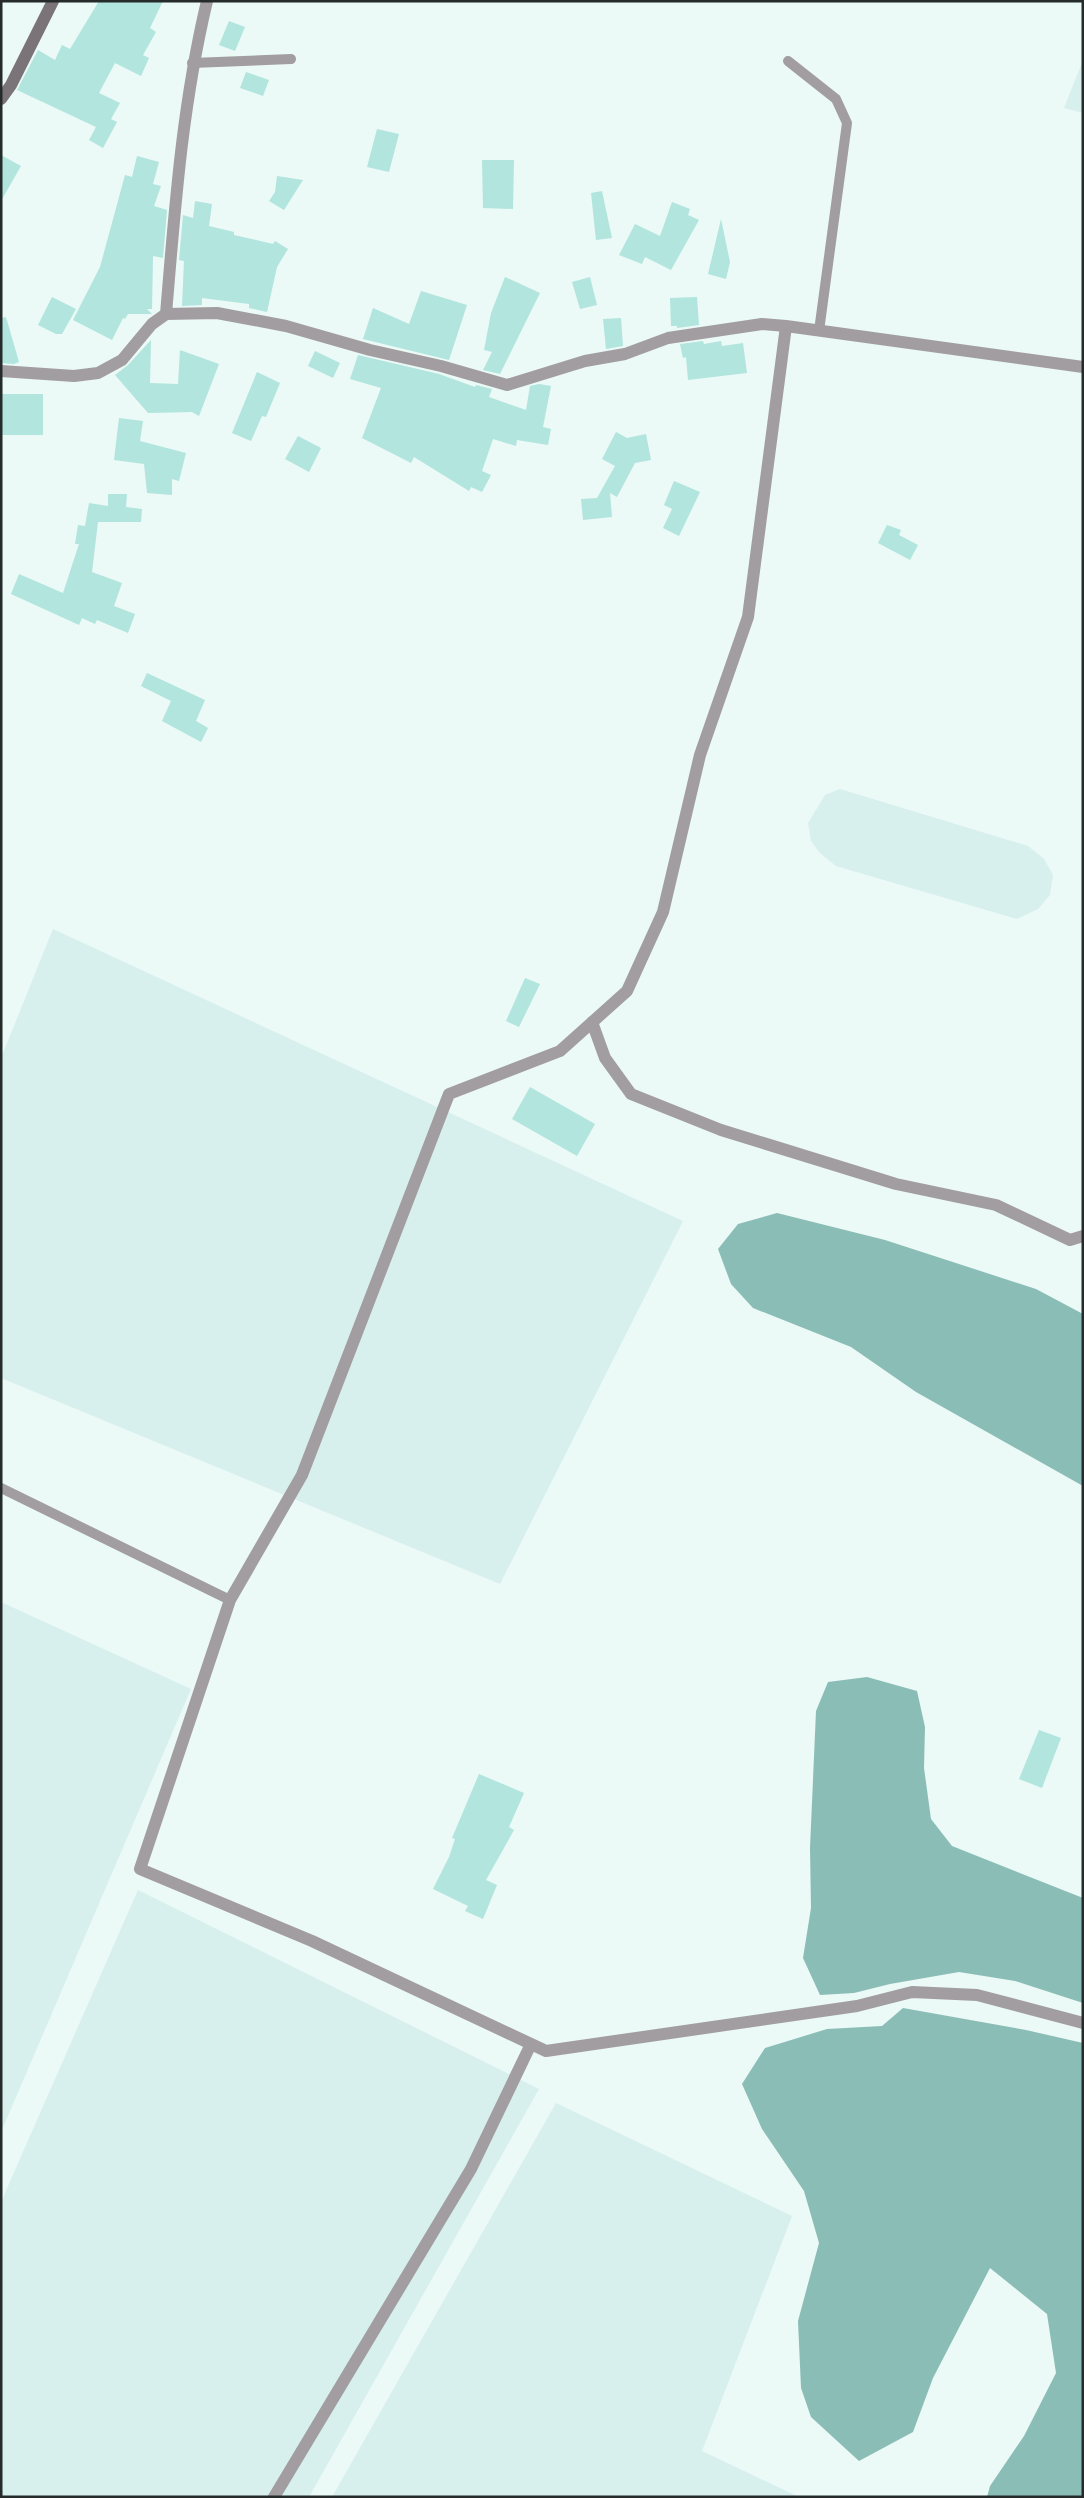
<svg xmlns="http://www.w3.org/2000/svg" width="1084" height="2498" viewBox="0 0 1084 2498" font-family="Roboto,sans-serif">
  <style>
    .built { fill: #d8f0ed }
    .water { fill: #8bbdb7 }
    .building { fill: #b1e5de }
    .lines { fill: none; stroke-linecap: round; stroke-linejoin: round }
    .service { stroke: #a29da0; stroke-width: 10 }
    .minor { stroke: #a29da0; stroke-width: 12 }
    .secondary { stroke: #7a7378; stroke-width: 12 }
  </style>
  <rect width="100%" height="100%" fill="#ebf9f7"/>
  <path class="built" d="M 1083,60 L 1083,113 L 1064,108 Z
    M 840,789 L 1028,846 L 1044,859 L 1053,875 L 1050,895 L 1038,909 L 1017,919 L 836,866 L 820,853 L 811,841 L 808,823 L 825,795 Z
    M 53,929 L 683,1221 L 500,1584 L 1,1378 L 1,1058 Z
    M 1,1602 L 191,1689 L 1,2132 Z
    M 138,1890 L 539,2089 L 309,2497 L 1,2497 L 1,2202 Z
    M 556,2103 L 792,2216 L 702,2451 L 799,2497 L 332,2497 Z"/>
  <path class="water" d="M 777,1213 L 885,1240 L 1036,1289 L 1083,1314 L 1083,1486 L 916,1392 L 851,1347 L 753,1308 L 731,1284 L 718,1249 L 738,1224 Z
    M 867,1677 L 917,1691 L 925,1727 L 924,1768 L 931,1819 L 952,1846 L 1083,1898 L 1083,2003 L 1015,1981 L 959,1972 L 890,1984 L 854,1993 L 820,1995 L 803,1958 L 811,1908 L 810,1848 L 816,1711 L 828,1682 Z
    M 903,2008 L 1026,2030 L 1083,2043 L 1083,2497 L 987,2497 L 990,2486 L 1024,2436 L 1056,2373 L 1047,2314 L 990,2268 L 933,2378 L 913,2432 L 859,2461 L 811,2417 L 801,2388 L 798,2321 L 819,2243 L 804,2191 L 762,2129 L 742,2084 L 765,2048 L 827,2029 L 882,2026 Z"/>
  <path class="building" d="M 99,1 L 163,1 L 150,28 L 156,32 L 143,55 L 149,58 L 141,76 L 115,63 L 99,93 L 120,103 L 111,119 L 117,122 L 103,148 L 89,140 L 96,127 L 17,90 L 38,50 L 55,60 L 62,45 L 70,49 Z
    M 229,21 L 245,27 L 235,51 L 219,45 Z
    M 246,72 L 269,80 L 263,96 L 240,88 Z
    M 377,129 L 399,134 L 389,172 L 367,167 Z
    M 1,155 L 21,166 L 1,201 Z
    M 137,156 L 159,162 L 153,184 L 161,186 L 154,206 L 167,210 L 163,258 L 153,256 L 152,309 L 147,309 L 152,314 L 128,314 L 125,319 L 123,318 L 112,340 L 73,320 L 100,267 L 125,175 L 132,177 Z
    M 482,160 L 514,160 L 513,209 L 483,208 Z
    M 277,176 L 303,180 L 284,210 L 269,201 L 275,192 Z
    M 602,191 L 612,238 L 596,240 L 591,193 Z
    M 195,201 L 212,204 L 209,226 L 234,232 L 234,235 L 273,244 L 275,241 L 288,249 L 277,267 L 267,312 L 249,308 L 249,304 L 202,298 L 202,305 L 182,306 L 184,261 L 179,260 L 183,215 L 193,218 Z
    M 672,202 L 690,209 L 688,215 L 699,220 L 671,270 L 645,257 L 642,264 L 619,255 L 635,224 L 660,236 Z
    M 721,219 L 730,262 L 726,279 L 708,274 Z
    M 505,277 L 540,293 L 500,374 L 483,370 L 492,352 L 484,350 L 491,313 Z
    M 590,277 L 597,305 L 580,309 L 572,282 Z
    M 421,291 L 467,305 L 449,360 L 363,339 L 373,308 L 409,324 Z
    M 52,297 L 76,309 L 62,334 L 56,334 L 38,325 Z
    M 697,297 L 699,325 L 677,328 L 677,326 L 671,326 L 670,298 Z
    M 6,317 L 19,362 L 14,364 L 1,363 L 1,318 Z
    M 621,318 L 623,346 L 606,349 L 603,319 Z
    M 151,340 L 150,383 L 178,384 L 180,350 L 219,364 L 199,416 L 192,412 L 148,413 L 115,375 L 128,365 Z
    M 703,341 L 704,344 L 721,341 L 722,346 L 743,343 L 747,373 L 688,380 L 686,357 L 683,358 L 680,344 Z
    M 315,351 L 340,363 L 333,378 L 308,366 Z
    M 358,355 L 439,374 L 475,387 L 476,385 L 492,389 L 489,397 L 526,410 L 530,386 L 539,384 L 551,386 L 543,427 L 551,429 L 548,445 L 517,440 L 516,446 L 493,439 L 482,471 L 491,475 L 482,492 L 471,487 L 469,491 L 414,457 L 411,463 L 362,438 L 381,388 L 350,379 Z
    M 257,372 L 280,383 L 266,417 L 262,416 L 251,441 L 232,433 Z
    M 1,394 L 43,394 L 43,435 L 1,435 Z
    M 119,418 L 143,421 L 140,441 L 186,453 L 179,481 L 172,479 L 172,495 L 147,493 L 144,464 L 114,460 Z
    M 616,432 L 627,438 L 646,434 L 651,460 L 635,463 L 617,497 L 610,493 L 612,517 L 583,520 L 581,499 L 597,498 L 615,466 L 602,459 Z
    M 298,436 L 321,448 L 309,472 L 285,459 Z
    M 674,481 L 700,492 L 679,536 L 663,528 L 672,509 L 664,505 Z
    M 108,494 L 127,494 L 126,507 L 142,509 L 141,522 L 98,522 L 92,572 L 122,583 L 114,606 L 135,614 L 128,633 L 97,620 L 95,624 L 82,618 L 79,625 L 11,594 L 19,574 L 63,593 L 79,544 L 75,544 L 78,525 L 85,526 L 89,503 L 108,506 Z
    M 887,525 L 901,530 L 899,535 L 918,545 L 910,560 L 878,543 Z
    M 147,673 L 205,700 L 196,721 L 208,728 L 201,742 L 162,721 L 171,701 L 141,686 Z
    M 525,978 L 540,984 L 519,1027 L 506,1021 Z
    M 530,1087 L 595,1124 L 577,1156 L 512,1119 Z
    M 1039,1730 L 1061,1738 L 1042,1788 L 1019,1779 Z
    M 479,1774 L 524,1793 L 509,1827 L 514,1830 L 486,1880 L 497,1885 L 483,1919 L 465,1911 L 468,1906 L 433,1889 L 449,1857 L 455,1839 L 452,1838 Z"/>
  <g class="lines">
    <path class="service" d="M 788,61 L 836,99 L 847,123 L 819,331
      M 192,63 L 291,59
      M 1,1488 L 230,1600"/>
    <path class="minor" d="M 166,314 C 175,207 182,106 207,1
      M 1083,367 L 786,326 L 748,617 L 700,755 L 663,912 L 627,991 L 560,1051 L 449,1094 L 302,1475 L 230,1600 L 140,1869 L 312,1941 L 546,2051 L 857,2006 L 912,1992 L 977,1995 L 1083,2023
      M 1,371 L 74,376 L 98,373 L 122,360 L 152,324 L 166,314 L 217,313 L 286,326 L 370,350 L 441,366 L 507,385 L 585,361 L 625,354 L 668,338 L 762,324 L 786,326
      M 592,1022 L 605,1058 L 631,1094 L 721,1130 L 896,1184 L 996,1205 L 1070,1240 L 1083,1236
      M 274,2497 L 471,2169 L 531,2044"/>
    <path class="secondary" d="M 1,99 L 11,85 L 53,1"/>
  </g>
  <rect width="1084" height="2498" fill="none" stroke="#252b2a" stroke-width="5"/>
</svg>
